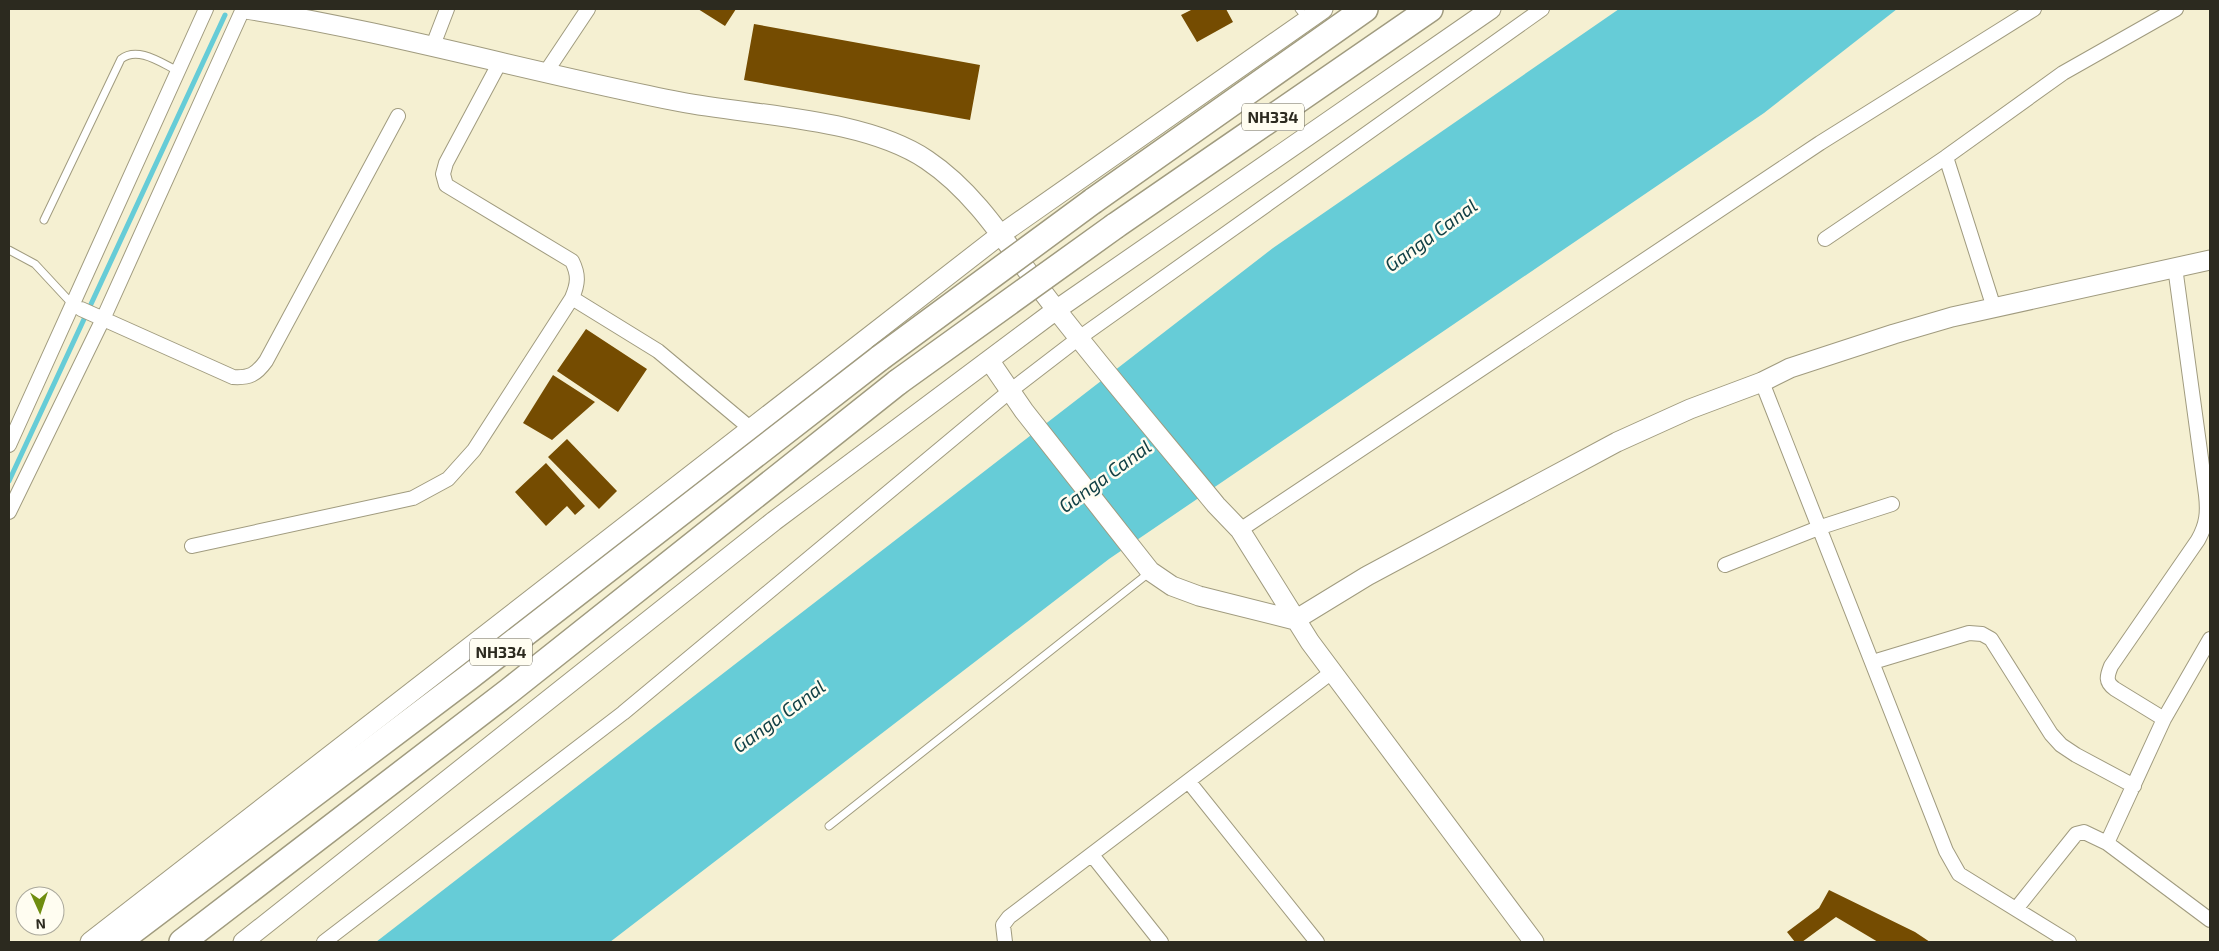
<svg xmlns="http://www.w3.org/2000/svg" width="2219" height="951" viewBox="0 0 2219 951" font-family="'Exo 2',sans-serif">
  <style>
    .water { fill: #66ccd7 }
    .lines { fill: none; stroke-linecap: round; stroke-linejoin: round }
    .stream { stroke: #66ccd7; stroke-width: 5 }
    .building { fill: #754c01 }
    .lane-casing { stroke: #a09b7f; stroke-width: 9 }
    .street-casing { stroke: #a09b7f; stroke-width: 16 }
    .secondary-casing { stroke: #a09b7f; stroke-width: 21 }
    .highway-casing { stroke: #a09b7f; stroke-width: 28 }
    .lane { stroke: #fff; stroke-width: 7 }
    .street { stroke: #fff; stroke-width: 14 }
    .secondary { stroke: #fff; stroke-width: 19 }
    .highway { stroke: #fff; stroke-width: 25 }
    .highway-bridge-casing { stroke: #a09b7f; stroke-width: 28; stroke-linecap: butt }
    .highway-bridge { stroke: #fff; stroke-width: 25 }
    .labels { text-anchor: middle; stroke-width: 5; stroke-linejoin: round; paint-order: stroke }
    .shield { fill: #fffdf1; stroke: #6b695e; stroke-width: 1 }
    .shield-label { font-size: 16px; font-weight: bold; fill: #2c2a1f }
    .water-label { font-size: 19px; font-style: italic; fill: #124146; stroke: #fffdf1 }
  </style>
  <rect width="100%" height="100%" fill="#f5f0d2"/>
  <path class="water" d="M 1619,9 L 1897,9 L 1764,113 L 1109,559 L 610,942 L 376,942 L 1273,248 Z"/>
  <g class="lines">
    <path class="stream" d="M 9,481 L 225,15"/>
  </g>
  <path class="building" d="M 698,9 L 736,9 L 725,26 Z
    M 1193,9 L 1226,9 L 1233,22 L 1197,42 L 1181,15 Z
    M 754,24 L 980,65 L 970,120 L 744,80 Z
    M 586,329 L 647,369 L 618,412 L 557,371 Z
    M 553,375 L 595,402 L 552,440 L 523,423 Z
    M 567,439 L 617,491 L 599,509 L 548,457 Z
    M 546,463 L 585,506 L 575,515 L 567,506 L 546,526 L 515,492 Z
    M 1829,890 L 1915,932 L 1930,942 L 1878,942 L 1836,917 L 1802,942 L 1795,942 L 1787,932 L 1819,908 Z"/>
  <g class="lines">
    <g class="lane-casing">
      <path id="lane" d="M 1299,9 L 1307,19
        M 44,220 L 121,59 C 138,46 161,63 178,71
        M 9,250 L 35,264 L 74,306
        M 829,826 L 1150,572"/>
    </g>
    <g class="street-casing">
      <path id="street" d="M 432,48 L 447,9
        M 546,72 L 588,9
        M 1946,157 L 1994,308
        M 1825,239 L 1946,157 L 2063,73 L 2176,9
        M 572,298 L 658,351 L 750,428
        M 81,309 L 233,377 C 249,378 256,375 266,361 L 398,116
        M 1762,382 L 1946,851 L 1959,874 L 2069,942
        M 9,445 L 206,9
        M 9,512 L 103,319 L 243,9
        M 1240,530 L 1820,143 L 2034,9
        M 192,546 L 413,498 L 448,479 L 474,450 L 572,298 C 578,284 579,275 572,261 L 446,185 L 443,174 L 446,163 L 500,62
        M 1725,565 L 1821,527 L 1892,504
        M 1873,662 L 1969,633 L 1982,634 L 1991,639 L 2051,734 L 2061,745 L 2076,755 L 2134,786
        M 2164,719 L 2115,689 C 2105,682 2107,676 2111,666 L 2198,540 C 2207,524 2208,512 2206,495 L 2175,267
        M 1189,782 L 1317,942
        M 2107,843 L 2164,719 L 2210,639
        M 1092,855 L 1161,942
        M 2016,909 L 2076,834 L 2084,832 L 2107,843 L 2210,920
        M 324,942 L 623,713 L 1010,391 L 1079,338 L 1542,9
        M 1005,942 L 1003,925 L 1009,917 L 1332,672"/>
    </g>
    <g class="secondary-casing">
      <path id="secondary" d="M 246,9 C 392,32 536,74 681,102 C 755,116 865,118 927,160 C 981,196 1015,258 1055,308 C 1107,375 1162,439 1216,505 L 1240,530 L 1310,642 L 1534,942
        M 989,360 L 1024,411 L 1150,571 L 1172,586 L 1199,596 L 1295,620 L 1367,576 L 1617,442 L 1690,409 L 1762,382 L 1790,368 L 1894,334 L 1952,317 L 2210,260
        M 90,942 L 1000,235 L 1323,9
        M 243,942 L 774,521 L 1056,310 L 1491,9"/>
    </g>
    <g class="highway-casing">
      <path id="highway" d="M 1093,201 L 1365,9
        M 1115,226 L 1430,9
        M 118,942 L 469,677 L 880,358
        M 182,942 L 509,691 L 898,382"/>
    </g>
    <use href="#lane" class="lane"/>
    <use href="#street" class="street"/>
    <use href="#secondary" class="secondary"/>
    <use href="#highway" class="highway"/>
    <g class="highway-bridge-casing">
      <path id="highway-bridge" d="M 880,358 L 1093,201
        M 898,382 L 1115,226"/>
    </g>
    <use href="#highway-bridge" class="highway-bridge"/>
  </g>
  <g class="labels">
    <g class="shield">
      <rect x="1242" y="103.5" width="62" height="27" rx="4"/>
      <rect x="470" y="638.5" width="62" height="27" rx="4"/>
    </g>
    <g class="shield-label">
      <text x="1273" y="123">NH334</text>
      <text x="501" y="658">NH334</text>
    </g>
    <g class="water-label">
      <text transform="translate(1431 235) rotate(-36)" y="7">Ganga Canal</text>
      <text transform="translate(1105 476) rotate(-36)" y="7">Ganga Canal</text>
      <text transform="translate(779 716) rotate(-36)" y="7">Ganga Canal</text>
    </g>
  </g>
  <rect width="2219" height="951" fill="none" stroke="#2c2a1f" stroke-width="20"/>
  <g transform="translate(40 911) rotate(177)"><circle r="24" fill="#fffdf1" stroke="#aba99d"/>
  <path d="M0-4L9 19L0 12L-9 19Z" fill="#6f8d0f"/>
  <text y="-8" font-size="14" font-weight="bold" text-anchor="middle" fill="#2c2a1f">N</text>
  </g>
</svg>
